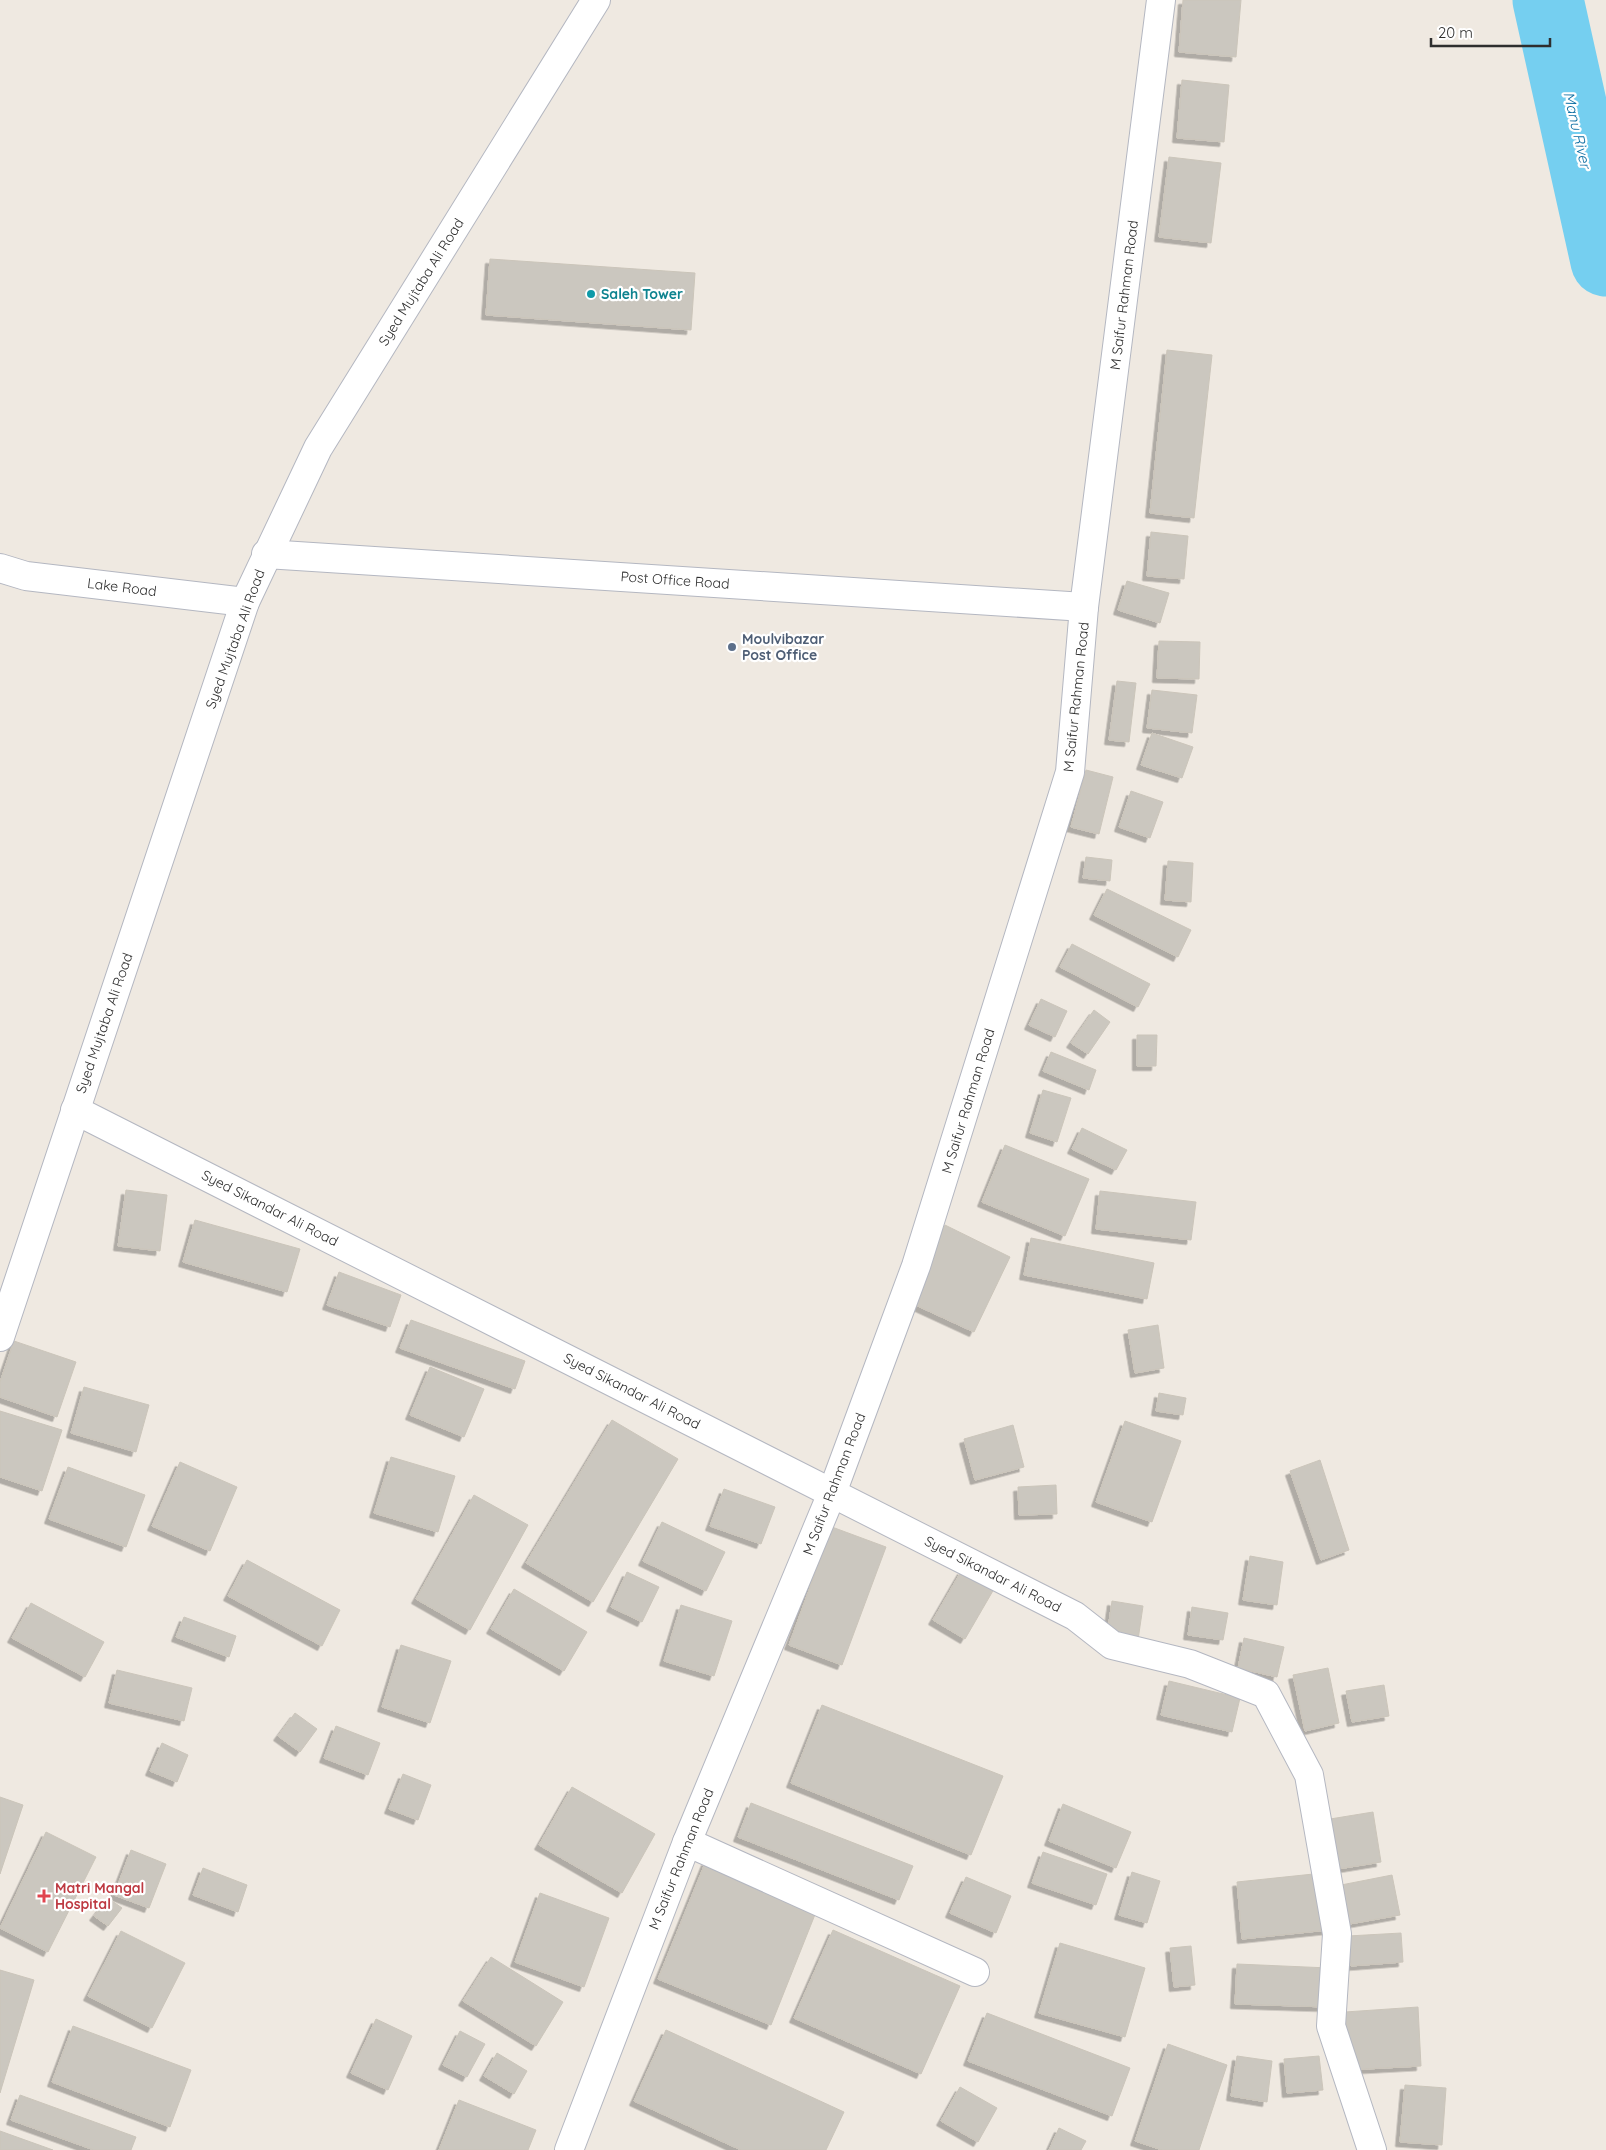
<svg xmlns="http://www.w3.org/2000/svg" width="1606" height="2150" viewBox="0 0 1606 2150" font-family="Quicksand,sans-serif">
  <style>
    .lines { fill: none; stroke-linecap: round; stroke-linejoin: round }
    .river { stroke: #75cff0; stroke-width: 71 }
    .building { fill: #cbc7bf; stroke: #cbc5ba; filter: url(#shadow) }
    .street-casing { stroke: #b4b7c1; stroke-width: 30 }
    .secondary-casing { stroke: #b4b7c1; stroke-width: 30 }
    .street { stroke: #fff; stroke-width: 28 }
    .secondary { stroke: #fff; stroke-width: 28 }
    .culture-dot { fill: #0f9aa8; stroke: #fff; stroke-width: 2 }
    .service-dot { fill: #5c6f8a; stroke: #fff; stroke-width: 2 }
    .health-dot { fill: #e0444e; stroke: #fff; stroke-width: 2 }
    .labels { text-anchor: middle; stroke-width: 4.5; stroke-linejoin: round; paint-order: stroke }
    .street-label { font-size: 14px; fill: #2e2e2e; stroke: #fff }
    .culture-label { font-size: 14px; font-weight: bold; fill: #0d838f; stroke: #fff; text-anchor: start }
    .service-label { font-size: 14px; font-weight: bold; fill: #4e5e75; stroke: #fff; text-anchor: start }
    .health-label { font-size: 14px; font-weight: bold; fill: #be3a42; stroke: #fff; text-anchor: start }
    .water-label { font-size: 15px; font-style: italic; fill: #0d6fa3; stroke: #fff }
  </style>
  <defs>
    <filter id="shadow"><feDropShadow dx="-4.5" dy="4.5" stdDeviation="0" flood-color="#0004"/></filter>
  </defs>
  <rect width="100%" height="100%" fill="#efe9e1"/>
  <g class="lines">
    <path class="river" d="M 1548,0 L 1606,261"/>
  </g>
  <path class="building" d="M 1183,0 L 1241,0 L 1236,57 L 1179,52 Z
    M 1182,80 L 1229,85 L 1224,142 L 1177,138 Z
    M 1169,157 L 1221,163 L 1211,243 L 1159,237 Z
    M 490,259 L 695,273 L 691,330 L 486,315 Z
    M 1167,350 L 1212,355 L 1194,518 L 1150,513 Z
    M 1151,532 L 1188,536 L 1184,579 L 1147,576 Z
    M 1127,581 L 1169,593 L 1160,623 L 1118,610 Z
    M 1159,641 L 1200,642 L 1199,679 L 1157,678 Z
    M 1117,681 L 1136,683 L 1129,742 L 1109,740 Z
    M 1152,690 L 1197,695 L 1192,733 L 1147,728 Z
    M 1152,733 L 1193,747 L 1182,778 L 1141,765 Z
    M 1086,770 L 1113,777 L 1099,834 L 1071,827 Z
    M 1131,791 L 1163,802 L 1150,838 L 1119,827 Z
    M 1086,857 L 1112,860 L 1110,881 L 1083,878 Z
    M 1168,861 L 1193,863 L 1191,902 L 1165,900 Z
    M 1107,889 L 1191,930 L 1178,957 L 1094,915 Z
    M 1072,944 L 1150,984 L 1138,1007 L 1060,967 Z
    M 1041,999 L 1067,1011 L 1055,1037 L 1029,1025 Z
    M 1094,1010 L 1110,1022 L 1088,1054 L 1071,1043 Z
    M 1137,1035 L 1157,1035 L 1156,1066 L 1137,1066 Z
    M 1051,1052 L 1096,1070 L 1089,1090 L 1043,1071 Z
    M 1043,1090 L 1071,1098 L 1057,1142 L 1030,1133 Z
    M 1082,1128 L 1127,1150 L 1116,1170 L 1072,1149 Z
    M 1005,1145 L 1089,1179 L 1065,1236 L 982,1202 Z
    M 126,1190 L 167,1195 L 160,1251 L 118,1246 Z
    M 1100,1191 L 1196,1202 L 1191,1240 L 1096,1229 Z
    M 195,1220 L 300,1249 L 287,1292 L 183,1262 Z
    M 945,1225 L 1010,1257 L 974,1332 L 909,1302 Z
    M 1031,1238 L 1154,1263 L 1147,1299 L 1024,1275 Z
    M 339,1272 L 401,1295 L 390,1327 L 327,1305 Z
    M 411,1320 L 525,1361 L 515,1389 L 400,1348 Z
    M 1158,1325 L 1164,1368 L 1135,1373 L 1128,1330 Z
    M 14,1341 L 76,1362 L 57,1417 L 0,1397 L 0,1382 Z
    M 430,1367 L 484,1389 L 464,1437 L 410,1415 Z
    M 84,1387 L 149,1405 L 136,1452 L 71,1433 Z
    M 1159,1393 L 1186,1398 L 1183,1415 L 1156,1411 Z
    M 0,1411 L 62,1430 L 42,1491 L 0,1477 Z
    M 612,1420 L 678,1459 L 593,1602 L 526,1563 Z
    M 1125,1421 L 1181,1441 L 1152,1522 L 1096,1502 Z
    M 1013,1425 L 1024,1467 L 975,1480 L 964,1439 Z
    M 391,1457 L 455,1476 L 438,1532 L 374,1513 Z
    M 1320,1460 L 1349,1550 L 1321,1560 L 1290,1471 Z
    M 180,1462 L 237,1487 L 210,1551 L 152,1526 Z
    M 68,1467 L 145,1495 L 126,1547 L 49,1519 Z
    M 1056,1485 L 1057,1514 L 1019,1515 L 1018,1487 Z
    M 724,1489 L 775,1507 L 761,1544 L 710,1526 Z
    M 474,1495 L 528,1525 L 470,1630 L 416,1599 Z
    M 662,1522 L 725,1552 L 706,1591 L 643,1561 Z
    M 832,1527 L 886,1547 L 842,1665 L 789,1645 Z
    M 1250,1556 L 1283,1562 L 1277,1605 L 1243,1600 Z
    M 247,1560 L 340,1610 L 322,1646 L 228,1596 Z
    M 962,1570 L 994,1589 L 965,1639 L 933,1620 Z
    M 627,1572 L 659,1587 L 642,1622 L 611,1607 Z
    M 514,1589 L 587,1632 L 564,1671 L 491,1629 Z
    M 1112,1601 L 1143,1606 L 1138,1640 L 1107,1636 Z
    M 31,1603 L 104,1642 L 85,1677 L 12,1638 Z
    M 681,1605 L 732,1621 L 714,1676 L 664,1661 Z
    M 1192,1607 L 1228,1613 L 1223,1640 L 1188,1635 Z
    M 184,1617 L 236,1636 L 229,1657 L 176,1637 Z
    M 1244,1638 L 1284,1647 L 1277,1677 L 1238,1668 Z
    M 401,1645 L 451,1661 L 430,1723 L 382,1707 Z
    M 1328,1668 L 1339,1723 L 1305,1731 L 1293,1675 Z
    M 117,1670 L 192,1688 L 184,1721 L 109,1703 Z
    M 1169,1681 L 1240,1698 L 1232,1732 L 1161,1715 Z
    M 1384,1685 L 1389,1716 L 1352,1722 L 1346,1691 Z
    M 822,1705 L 1003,1776 L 971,1855 L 791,1783 Z
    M 295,1713 L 317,1729 L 300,1752 L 278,1736 Z
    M 336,1726 L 380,1743 L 368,1775 L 324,1758 Z
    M 162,1743 L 188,1755 L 177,1782 L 150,1771 Z
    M 403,1774 L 431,1785 L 418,1820 L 389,1809 Z
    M 572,1787 L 655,1834 L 622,1893 L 539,1845 Z
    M 0,1797 L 23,1805 L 0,1874 Z
    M 751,1803 L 913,1866 L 899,1900 L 738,1837 Z
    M 1063,1804 L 1131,1832 L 1116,1868 L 1049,1841 Z
    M 1373,1812 L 1381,1862 L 1332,1870 L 1324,1820 Z
    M 46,1832 L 96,1857 L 48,1952 L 0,1928 Z
    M 131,1850 L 166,1864 L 149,1908 L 114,1895 Z
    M 1043,1852 L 1107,1874 L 1096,1905 L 1032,1883 Z
    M 706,1861 L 818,1907 L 771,2025 L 658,1979 Z
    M 203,1868 L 247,1885 L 238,1912 L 193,1895 Z
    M 1132,1872 L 1160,1881 L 1147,1923 L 1119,1915 Z
    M 1323,1873 L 1328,1930 L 1242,1939 L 1237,1882 Z
    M 1392,1875 L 1400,1915 L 1344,1925 L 1336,1886 Z
    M 966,1877 L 1011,1896 L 996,1933 L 950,1913 Z
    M 540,1893 L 609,1918 L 584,1987 L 515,1962 Z
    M 108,1898 L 122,1908 L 108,1926 L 94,1916 Z
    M 833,1930 L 960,1986 L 921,2074 L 794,2018 Z
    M 121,1931 L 185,1963 L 152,2028 L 88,1996 Z
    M 1401,1933 L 1403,1962 L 1351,1966 L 1348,1936 Z
    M 1060,1943 L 1145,1968 L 1125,2037 L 1039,2013 Z
    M 1191,1946 L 1195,1985 L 1174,1987 L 1170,1948 Z
    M 491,1957 L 563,2002 L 536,2046 L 463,2001 Z
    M 1237,1964 L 1329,1968 L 1327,2007 L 1235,2004 Z
    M 0,1970 L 34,1980 L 0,2093 Z
    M 1418,2007 L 1421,2066 L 1348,2070 L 1345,2012 Z
    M 987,2013 L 1130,2068 L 1112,2116 L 968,2061 Z
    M 376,2019 L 412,2036 L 388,2090 L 351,2073 Z
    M 73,2026 L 191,2070 L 170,2127 L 52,2082 Z
    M 666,2030 L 844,2112 L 826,2150 L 741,2150 L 634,2101 Z
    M 460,2031 L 485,2044 L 467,2077 L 443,2065 Z
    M 1168,2044 L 1227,2065 L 1199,2150 L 1162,2150 L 1135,2141 Z
    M 497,2053 L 527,2071 L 514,2094 L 484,2076 Z
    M 1237,2056 L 1272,2061 L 1267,2102 L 1231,2096 Z
    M 1319,2056 L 1323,2090 L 1287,2093 L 1284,2059 Z
    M 1405,2085 L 1446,2088 L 1442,2145 L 1400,2142 Z
    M 960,2087 L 997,2108 L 978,2142 L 941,2121 Z
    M 20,2095 L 136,2137 L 131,2150 L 94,2150 L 11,2120 Z
    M 459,2100 L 536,2130 L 528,2150 L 439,2150 Z
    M 1059,2128 L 1086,2141 L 1081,2150 L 1049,2150 Z
    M 0,2131 L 53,2150 L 0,2150 Z"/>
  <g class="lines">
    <g class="street-casing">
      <path id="street" d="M 266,554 L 1084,607
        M 0,568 L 26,576 L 245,602
        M 75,1110 L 1075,1616 L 1112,1645 L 1190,1664 L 1266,1694 L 1309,1775 L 1337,1934 L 1331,2026 L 1372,2150
        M 687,1842 L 975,1972"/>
    </g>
    <g class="secondary-casing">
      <path id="secondary" d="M 0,1337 L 245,602 L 318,448 L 596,0
        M 569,2150 L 687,1842 L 832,1493 L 916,1266 L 1070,772 L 1084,607 L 1161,0"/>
    </g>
    <use href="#street" class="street"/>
    <use href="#secondary" class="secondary"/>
  </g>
  <circle class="culture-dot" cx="591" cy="294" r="5"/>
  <circle class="service-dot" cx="732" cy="647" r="5"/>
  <path class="health-dot" d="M41.5 1888.5h5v5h5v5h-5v5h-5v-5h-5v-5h5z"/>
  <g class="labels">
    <g class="street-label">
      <text transform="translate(421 282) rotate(-58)" y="5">Syed Mujtaba Ali Road</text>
      <text transform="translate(1124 295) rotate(-83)" y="5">M Saifur Rahman Road</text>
      <text transform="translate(675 580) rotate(4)" y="5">Post Office Road</text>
      <text transform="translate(122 587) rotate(7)" y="5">Lake Road</text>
      <text transform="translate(235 639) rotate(-70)" y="5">Syed Mujtaba Ali Road</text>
      <text transform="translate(1076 697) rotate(-84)" y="5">M Saifur Rahman Road</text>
      <text transform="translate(104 1023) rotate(-71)" y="5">Syed Mujtaba Ali Road</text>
      <text transform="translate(968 1101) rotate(-73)" y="5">M Saifur Rahman Road</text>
      <text transform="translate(270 1208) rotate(27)" y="5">Syed Sikandar Ali Road</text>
      <text transform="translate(632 1391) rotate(27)" y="5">Syed Sikandar Ali Road</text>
      <text transform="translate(834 1484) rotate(-69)" y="5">M Saifur Rahman Road</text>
      <text transform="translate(993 1574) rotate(27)" y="5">Syed Sikandar Ali Road</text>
      <text transform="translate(681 1859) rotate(-68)" y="5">M Saifur Rahman Road</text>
    </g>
    <g class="culture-label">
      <text x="601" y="299">Saleh Tower</text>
    </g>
    <g class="service-label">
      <text x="742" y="644">Moulvibazar<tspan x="742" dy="16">Post Office</tspan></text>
    </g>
    <g class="health-label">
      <text x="55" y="1893">Matri Mangal<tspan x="55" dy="16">Hospital</tspan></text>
    </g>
    <g class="water-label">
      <text transform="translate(1577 130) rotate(77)" y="5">Manu River</text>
    </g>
  </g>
  <path d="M1431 38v8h119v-8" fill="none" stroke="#2e2e2e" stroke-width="2.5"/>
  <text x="1438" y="38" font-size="15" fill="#2e2e2e" stroke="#ffffff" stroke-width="4" paint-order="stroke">20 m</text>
</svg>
